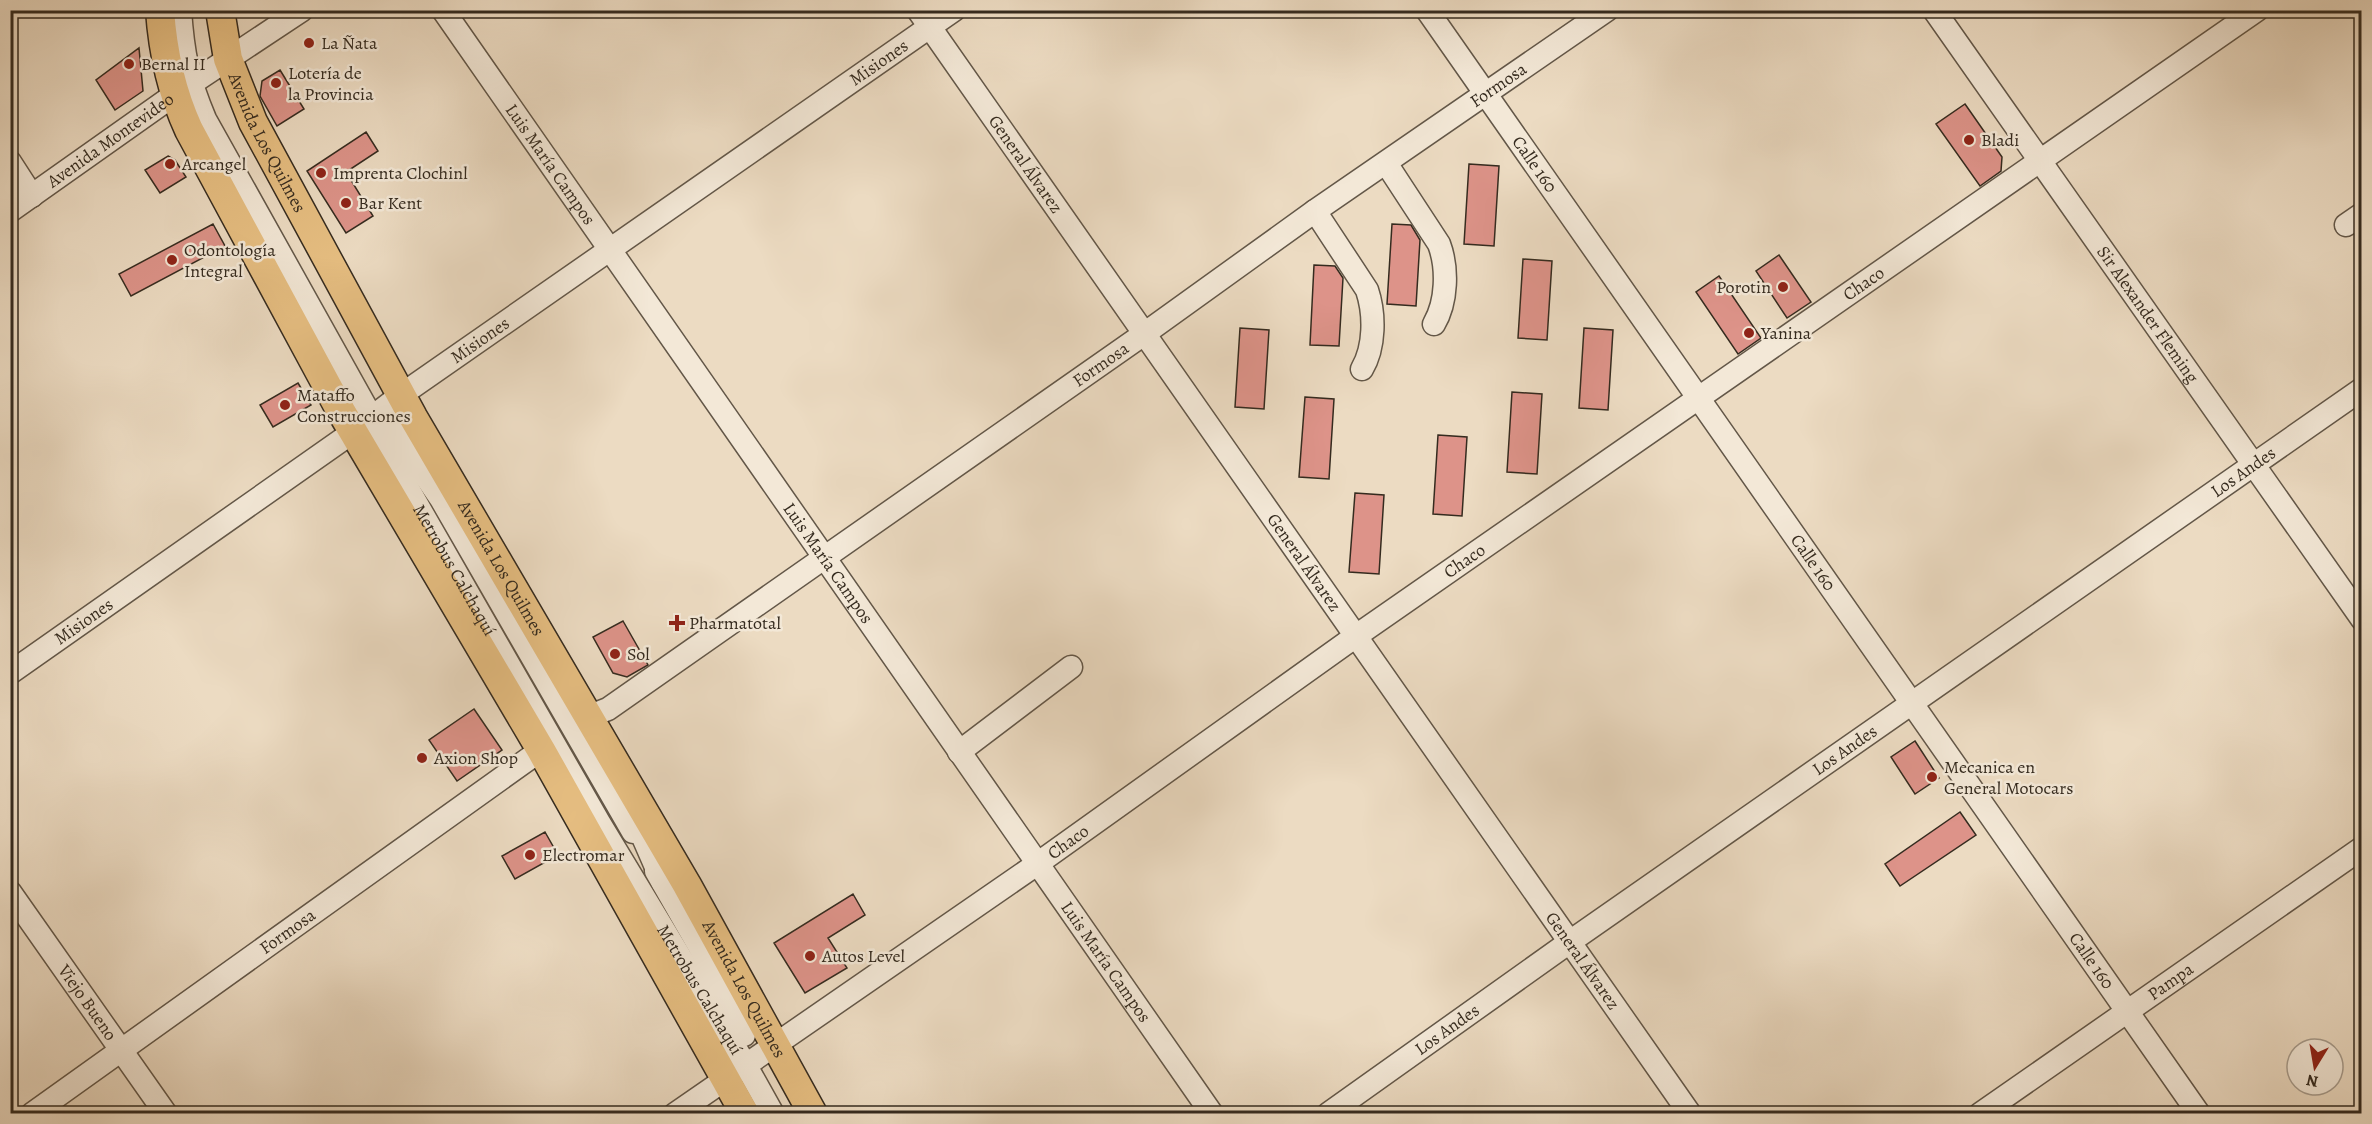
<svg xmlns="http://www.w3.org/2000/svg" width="2372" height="1124" viewBox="0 0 2372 1124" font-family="Alegreya,serif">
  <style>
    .building { fill: #dd9389; stroke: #352b1f; stroke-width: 1.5 }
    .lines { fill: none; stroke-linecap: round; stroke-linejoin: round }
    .minor-casing { stroke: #635748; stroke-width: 25 }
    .major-casing { stroke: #352b1f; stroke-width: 31 }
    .minor { stroke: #f3e8d7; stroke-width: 22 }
    .major { stroke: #e6be81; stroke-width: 28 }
    .poi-dot { fill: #8f2418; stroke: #f3e8d7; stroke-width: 2 }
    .labels { text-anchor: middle; stroke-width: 5; stroke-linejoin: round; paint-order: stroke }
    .poi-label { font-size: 18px; fill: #352b1f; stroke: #f3e8d7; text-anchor: start }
    .street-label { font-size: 18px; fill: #352b1f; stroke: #f3e8d7 }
  </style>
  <rect width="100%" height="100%" fill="#ecdbc2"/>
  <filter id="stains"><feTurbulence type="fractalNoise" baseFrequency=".00333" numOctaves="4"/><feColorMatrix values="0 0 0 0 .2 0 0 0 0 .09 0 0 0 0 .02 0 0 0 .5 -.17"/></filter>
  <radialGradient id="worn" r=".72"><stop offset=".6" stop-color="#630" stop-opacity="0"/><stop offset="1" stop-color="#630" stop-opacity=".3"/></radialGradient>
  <path class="building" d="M 139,48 L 143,91 L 115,110 L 96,80 Z
    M 280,70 L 304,109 L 277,126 L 260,96 L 262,81 Z
    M 1965,104 L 2002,157 L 2001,171 L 1980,186 L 1936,124 Z
    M 366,132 L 378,151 L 346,172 L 373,216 L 346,233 L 307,171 Z
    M 168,156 L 175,160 L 186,177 L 160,193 L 145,170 Z
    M 1469,164 L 1499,166 L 1494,246 L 1464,244 Z
    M 213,224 L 225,246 L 131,296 L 119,274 Z
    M 1392,224 L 1411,225 L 1420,240 L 1416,306 L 1387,304 Z
    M 1779,255 L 1811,302 L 1787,318 L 1756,271 Z
    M 1523,259 L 1552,261 L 1547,340 L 1518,338 Z
    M 1314,265 L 1335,266 L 1343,278 L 1339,346 L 1310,345 Z
    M 1719,276 L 1761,338 L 1738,354 L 1696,292 Z
    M 1240,328 L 1269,330 L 1264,409 L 1235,407 Z
    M 1584,328 L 1613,330 L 1608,410 L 1579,408 Z
    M 298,383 L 311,405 L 273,427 L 260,405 Z
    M 1512,392 L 1542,394 L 1537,474 L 1507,472 Z
    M 1305,397 L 1334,399 L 1329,479 L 1299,477 Z
    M 1438,435 L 1467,437 L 1462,516 L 1433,514 Z
    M 1355,493 L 1384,495 L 1379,574 L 1349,572 Z
    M 623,621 L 648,665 L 627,677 L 613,673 L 593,637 Z
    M 474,709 L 502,750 L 457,781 L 429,740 Z
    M 1915,741 L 1939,778 L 1915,794 L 1891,757 Z
    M 1960,812 L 1976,835 L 1900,886 L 1885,864 Z
    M 545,832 L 558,855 L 515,879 L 502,856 Z
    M 853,894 L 865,915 L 828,938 L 847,968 L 805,993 L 774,943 Z"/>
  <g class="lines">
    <g class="minor-casing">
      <g id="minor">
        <path id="s1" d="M 180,10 C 183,54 188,79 205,119 L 372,418 L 410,492 L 600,824 L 745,1064 L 773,1114"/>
        <path id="s2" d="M 443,10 L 1212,1114"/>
        <path id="s3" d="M 918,10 L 1690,1114"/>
        <path id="s4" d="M 1427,10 L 2199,1114"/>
        <path id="s5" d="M 1934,10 L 2362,619"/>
        <path d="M 10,162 L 32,196"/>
        <path d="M 1386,163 L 1439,244 C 1448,268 1447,302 1434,324"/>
        <path id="s6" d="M 10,211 L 174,95 L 302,10"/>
        <path d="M 1315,211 L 1367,290 C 1375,314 1375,347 1362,369"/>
        <path d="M 2346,225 L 2362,214"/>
        <path d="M 387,420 L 441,499 L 633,832"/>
        <path id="s7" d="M 10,673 L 353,432 L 401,395 L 954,10"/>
        <path id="s8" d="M 597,732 L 590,716 L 608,709 L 1144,334 L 1315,211 L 1607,10"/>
        <path d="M 959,752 L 1071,667"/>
        <path d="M 632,812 L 663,883"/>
        <path d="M 656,871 L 699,946 L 744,1035"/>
        <path id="s9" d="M 10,892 L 166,1114"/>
        <path id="s10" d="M 32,1114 L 541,750"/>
        <path id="s11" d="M 675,1114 L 1037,864 L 1356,636 L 2257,10"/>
        <path id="s12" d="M 1328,1114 L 1571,941 L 2362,389"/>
        <path id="s13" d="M 1980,1114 L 2362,848"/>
      </g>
    </g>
    <g class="major-casing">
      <g id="major">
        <path d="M 160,10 C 163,53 171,91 189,130 L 338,406 L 541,750 L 745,1114"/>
        <path id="s14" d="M 220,10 L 228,59 L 253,122 L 413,417 L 687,885 L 813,1114"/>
      </g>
    </g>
    <use href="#minor" class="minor"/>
    <use href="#major" class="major"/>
  </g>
  <g class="poi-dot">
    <circle cx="309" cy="43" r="6"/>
    <circle cx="129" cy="64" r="6"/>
    <circle cx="276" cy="83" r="6"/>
    <circle cx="1969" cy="140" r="6"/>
    <circle cx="170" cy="164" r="6"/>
    <circle cx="321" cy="173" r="6"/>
    <circle cx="346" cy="203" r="6"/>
    <circle cx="172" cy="260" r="6"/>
    <circle cx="1783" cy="287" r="6"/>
    <circle cx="1749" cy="333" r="6"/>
    <circle cx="285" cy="405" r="6"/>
    <path d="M674 614h6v6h6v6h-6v6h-6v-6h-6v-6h6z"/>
    <circle cx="615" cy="654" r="6"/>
    <circle cx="422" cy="758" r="6"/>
    <circle cx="1932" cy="777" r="6"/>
    <circle cx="530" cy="855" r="6"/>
    <circle cx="810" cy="956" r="6"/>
  </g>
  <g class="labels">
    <g class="poi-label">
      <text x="321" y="49">La Ñata</text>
      <text x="141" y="70">Bernal II</text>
      <text x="288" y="79">Lotería de<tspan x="288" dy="21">la Provincia</tspan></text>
      <text x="1981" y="146">Bladi</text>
      <text x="182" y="170">Arcangel</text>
      <text x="333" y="179">Imprenta Clochinl</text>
      <text x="358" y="209">Bar Kent</text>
      <text x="184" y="256">Odontología<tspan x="184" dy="21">Integral</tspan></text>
      <text x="1771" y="293" text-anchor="end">Porotin</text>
      <text x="1761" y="339">Yanina</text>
      <text x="297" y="401">Mataffo<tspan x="297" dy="21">Construcciones</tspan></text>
      <text x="689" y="629">Pharmatotal</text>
      <text x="627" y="660">Sol</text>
      <text x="434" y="764">Axion Shop</text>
      <text x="1944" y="773">Mecanica en<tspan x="1944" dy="21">General Motocars</tspan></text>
      <text x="542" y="861">Electromar</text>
      <text x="822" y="962">Autos Level</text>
    </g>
    <g class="street-label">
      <text dy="6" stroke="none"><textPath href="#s7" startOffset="1062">Misiones</textPath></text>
      <text dy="6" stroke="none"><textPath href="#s8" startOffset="1124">Formosa</textPath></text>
      <text dy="6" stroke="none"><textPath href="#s6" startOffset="123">Avenida Montevideo</textPath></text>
      <text dy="6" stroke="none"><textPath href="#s14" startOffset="142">Avenida Los Quilmes</textPath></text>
      <text dy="6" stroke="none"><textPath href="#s2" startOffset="188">Luis María Campos</textPath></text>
      <text dy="6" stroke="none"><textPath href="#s3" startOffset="188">General Álvarez</textPath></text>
      <text dy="6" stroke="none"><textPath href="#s4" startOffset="188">Calle 160</textPath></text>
      <text dy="6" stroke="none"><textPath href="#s11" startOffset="1450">Chaco</textPath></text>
      <text dy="6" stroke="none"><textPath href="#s5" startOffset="372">Sir Alexander Fleming</textPath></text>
      <text dy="6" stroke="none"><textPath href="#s7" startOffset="576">Misiones</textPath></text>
      <text dy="6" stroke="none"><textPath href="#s8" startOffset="638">Formosa</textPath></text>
      <text dy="6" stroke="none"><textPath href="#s12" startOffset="1118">Los Andes</textPath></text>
      <text dy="6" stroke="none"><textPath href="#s11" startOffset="964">Chaco</textPath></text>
      <text dy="6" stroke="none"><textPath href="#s2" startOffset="674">Luis María Campos</textPath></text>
      <text dy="6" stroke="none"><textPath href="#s3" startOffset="674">General Álvarez</textPath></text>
      <text dy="6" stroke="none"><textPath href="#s4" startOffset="674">Calle 160</textPath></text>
      <text dy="6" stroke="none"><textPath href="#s14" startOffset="628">Avenida Los Quilmes</textPath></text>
      <text dy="6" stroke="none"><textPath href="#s1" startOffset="628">Metrobus Calchaquí</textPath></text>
      <text dy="6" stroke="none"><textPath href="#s7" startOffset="90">Misiones</textPath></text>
      <text dy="6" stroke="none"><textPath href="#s12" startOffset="632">Los Andes</textPath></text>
      <text dy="6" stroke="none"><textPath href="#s11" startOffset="478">Chaco</textPath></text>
      <text dy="6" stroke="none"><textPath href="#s10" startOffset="314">Formosa</textPath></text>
      <text dy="6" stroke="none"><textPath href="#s3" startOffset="1160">General Álvarez</textPath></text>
      <text dy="6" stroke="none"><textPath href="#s4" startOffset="1160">Calle 160</textPath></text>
      <text dy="6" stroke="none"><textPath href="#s2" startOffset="1160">Luis María Campos</textPath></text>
      <text dy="6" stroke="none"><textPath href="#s13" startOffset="232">Pampa</textPath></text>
      <text dy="6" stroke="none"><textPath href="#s14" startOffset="1114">Avenida Los Quilmes</textPath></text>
      <text dy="6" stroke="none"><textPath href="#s1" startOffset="1114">Metrobus Calchaquí</textPath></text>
      <text dy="6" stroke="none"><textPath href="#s9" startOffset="135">Viejo Bueno</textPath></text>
      <text dy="6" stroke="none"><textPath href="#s12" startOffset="146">Los Andes</textPath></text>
    </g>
  </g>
  <rect width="2372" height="1124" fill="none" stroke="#ecdbc2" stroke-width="36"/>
  <rect x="12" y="12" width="2348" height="1100" fill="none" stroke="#352b1f" stroke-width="3"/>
  <rect x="18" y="18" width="2336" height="1088" fill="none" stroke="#352b1f" stroke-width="1.5"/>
  <g transform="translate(2315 1067) rotate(191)"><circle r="28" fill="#f3e8d7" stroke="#a79c8d" stroke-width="1.5"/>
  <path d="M0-4.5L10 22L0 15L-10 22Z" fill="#8f2418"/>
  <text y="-9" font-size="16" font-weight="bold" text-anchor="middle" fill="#352b1f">N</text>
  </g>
  <rect width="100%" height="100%" filter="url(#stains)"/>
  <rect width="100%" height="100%" fill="url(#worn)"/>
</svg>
